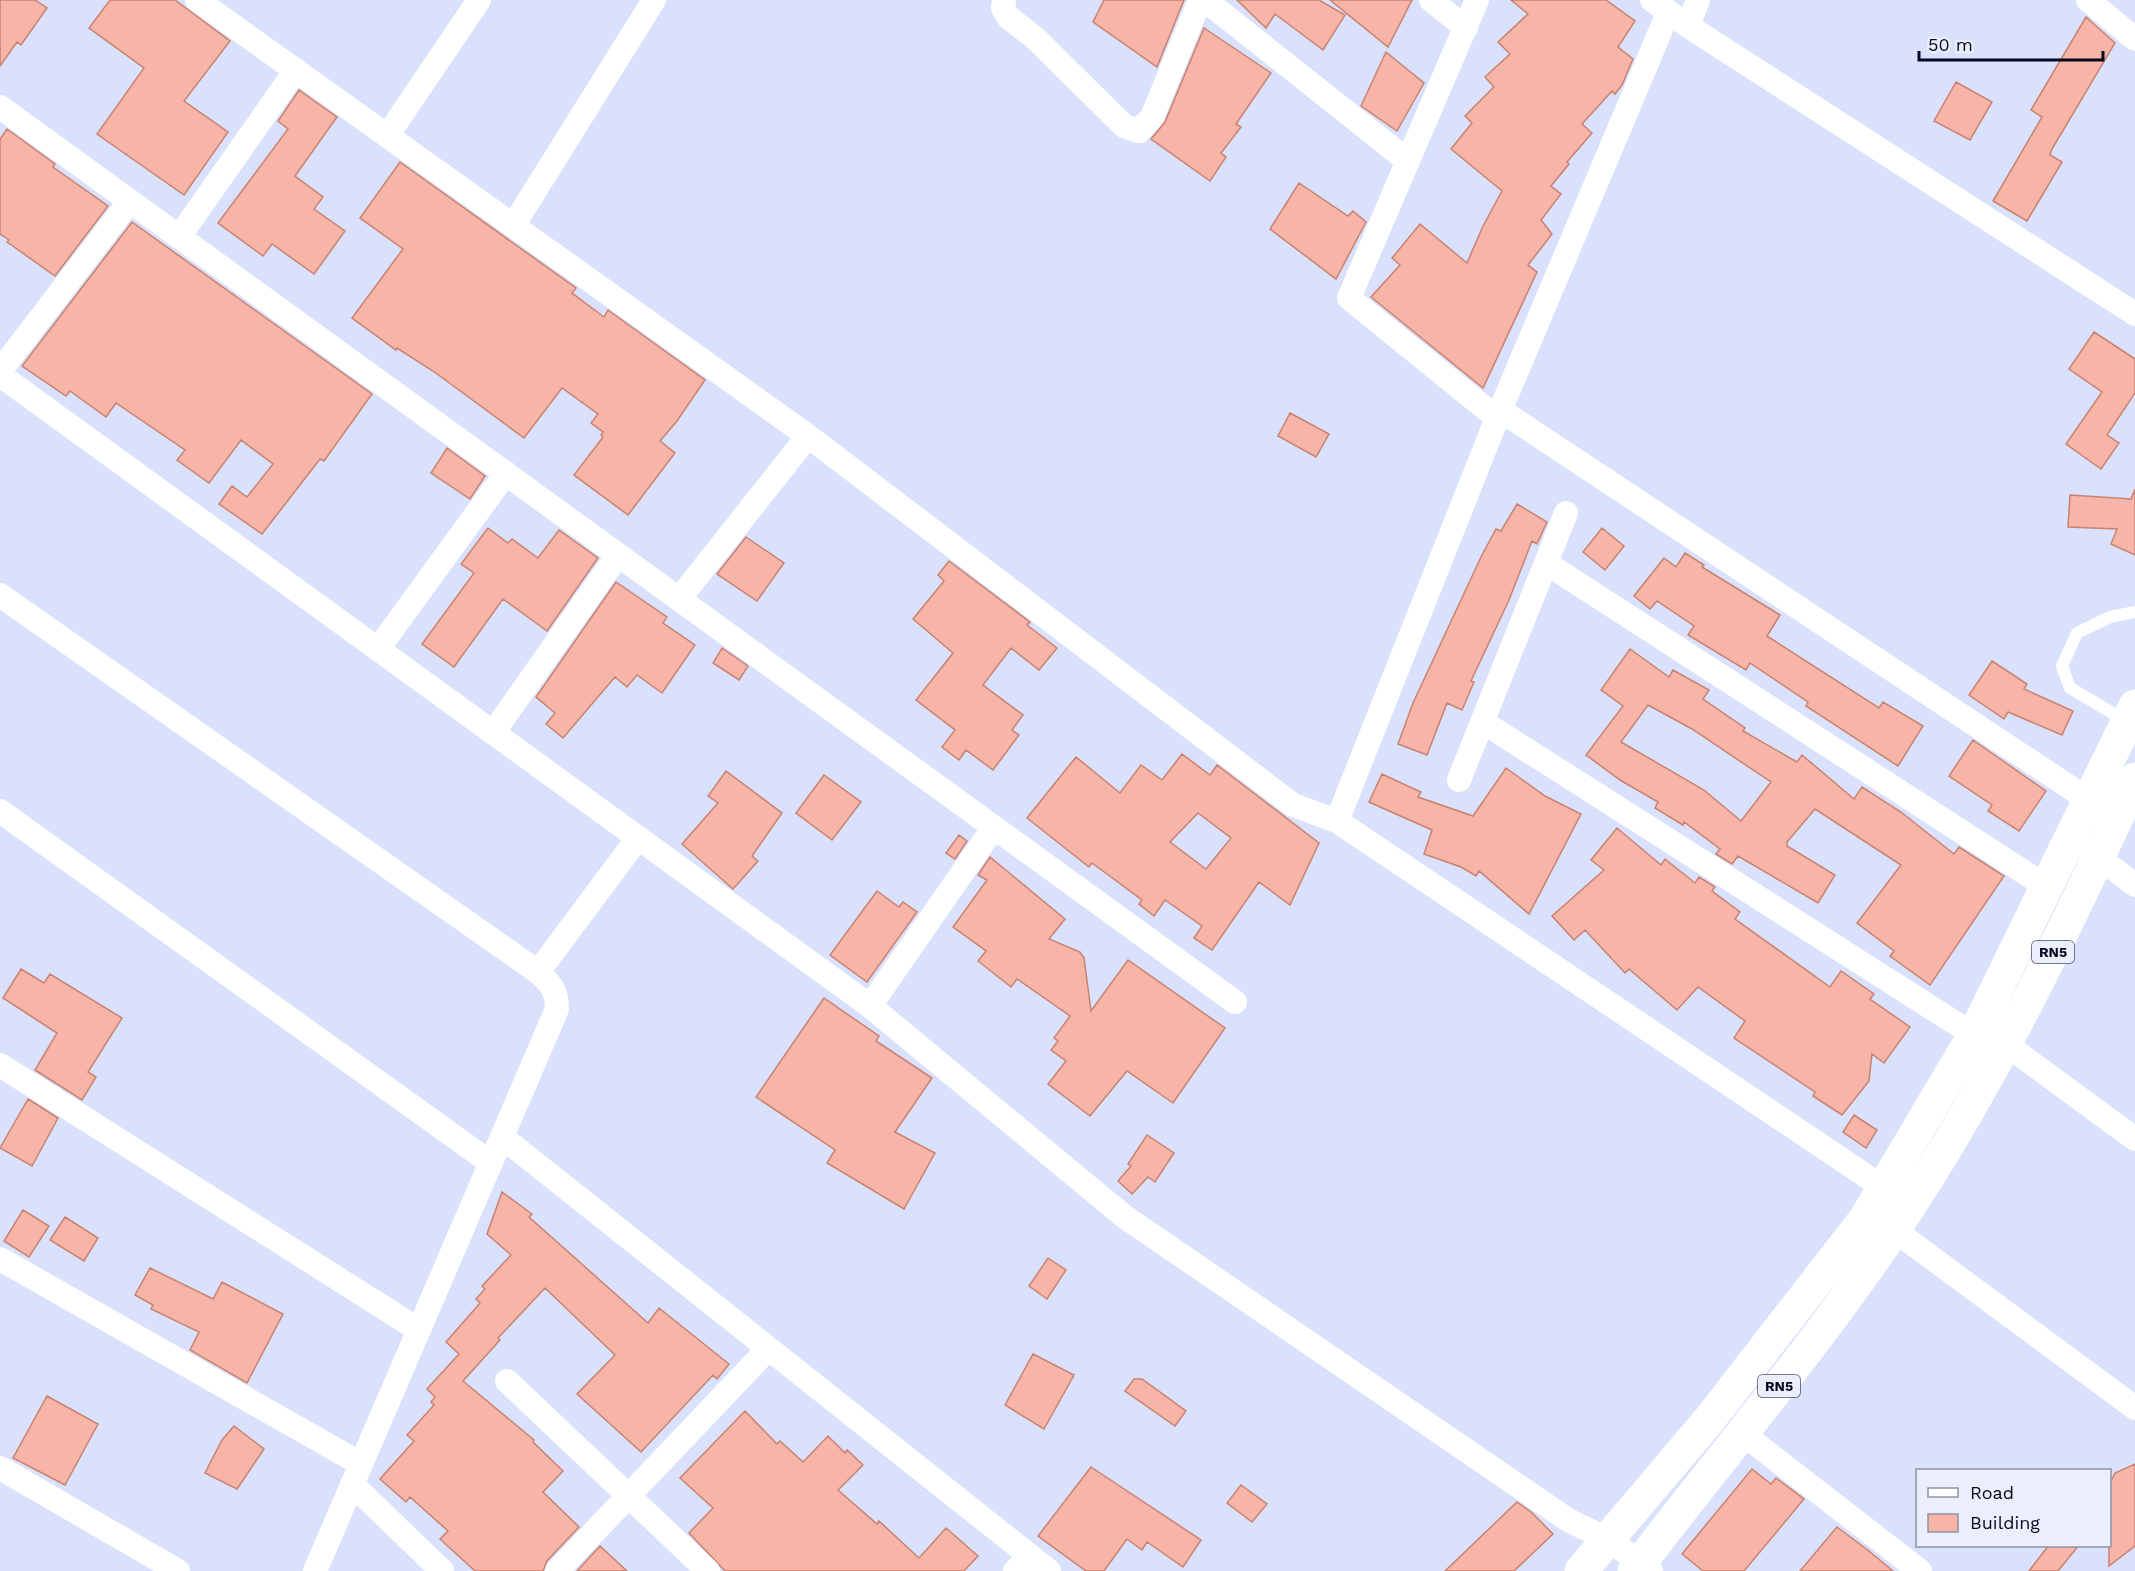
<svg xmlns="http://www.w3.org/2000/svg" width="2135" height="1571" viewBox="0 0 2135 1571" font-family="'Work Sans',sans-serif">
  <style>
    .building { fill: #f6b5a6; stroke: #ca8170; stroke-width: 1.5; fill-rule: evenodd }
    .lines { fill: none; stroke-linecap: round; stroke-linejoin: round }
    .service { stroke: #fff; stroke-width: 12 }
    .minor { stroke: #fff; stroke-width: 24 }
    .trunk { stroke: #fff; stroke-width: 33 }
    .labels { text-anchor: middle; stroke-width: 5; stroke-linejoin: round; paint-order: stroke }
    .shield { fill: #ebeffc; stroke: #4b4e62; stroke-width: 1.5 }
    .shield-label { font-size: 14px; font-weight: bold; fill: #060920 }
  </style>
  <rect width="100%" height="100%" fill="#d9e1fc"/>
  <path class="building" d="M 0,0 L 35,0 L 47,8 L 21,45 L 17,42 L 0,66 Z
    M 110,0 L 175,0 L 230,41 L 184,101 L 228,132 L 184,195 L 97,134 L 144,68 L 89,28 Z
    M 1104,0 L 1184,0 L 1157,67 L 1093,22 Z
    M 1237,0 L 1319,0 L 1345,15 L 1323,50 L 1275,14 L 1266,28 Z
    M 1330,0 L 1412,0 L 1388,47 Z
    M 1511,0 L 1606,0 L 1635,21 L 1618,47 L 1633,59 L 1622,85 L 1615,94 L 1612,91 L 1582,124 L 1592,133 L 1567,162 L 1569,164 L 1551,186 L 1561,194 L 1541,220 L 1552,234 L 1528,265 L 1537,272 L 1483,388 L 1371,297 L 1400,265 L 1392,258 L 1420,224 L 1467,263 L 1483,226 L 1502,191 L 1451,149 L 1472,123 L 1465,116 L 1494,87 L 1485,77 L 1510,54 L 1498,42 L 1528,14 Z
    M 2086,17 L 2115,43 L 2052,149 L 2050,155 L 2062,162 L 2027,221 L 1993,201 L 2042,117 L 2031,110 Z
    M 1204,28 L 1271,73 L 1236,124 L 1241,127 L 1221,153 L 1226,157 L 1210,181 L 1151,139 L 1165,122 Z
    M 1386,52 L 1424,83 L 1397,131 L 1361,106 Z
    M 1956,82 L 1992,102 L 1970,140 L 1934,121 Z
    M 299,90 L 337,117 L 295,176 L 323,197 L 314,209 L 345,231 L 314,274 L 272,244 L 263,256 L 218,223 L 288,129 L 278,121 Z
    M 7,129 L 55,164 L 53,167 L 108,206 L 55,276 L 7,242 L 9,240 L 0,234 L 0,139 Z
    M 400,162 L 576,288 L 572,293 L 604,317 L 608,310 L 705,380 L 677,421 L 660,441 L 675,453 L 628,515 L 574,475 L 603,437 L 601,435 L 603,432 L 591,423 L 598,414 L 562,388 L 524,438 L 433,371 L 397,348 L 396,350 L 352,318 L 403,249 L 360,218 Z
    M 1299,183 L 1348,216 L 1353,211 L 1366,222 L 1336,279 L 1270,229 Z
    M 132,222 L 372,394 L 324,461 L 320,459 L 262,534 L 219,504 L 232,486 L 247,497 L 273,464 L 241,440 L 209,483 L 177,460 L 185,450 L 116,403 L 106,417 L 70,391 L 66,396 L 22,366 Z
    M 2094,332 L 2135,359 L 2135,393 L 2107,435 L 2119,443 L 2101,469 L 2066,444 L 2102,392 L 2069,369 Z
    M 1290,413 L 1329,434 L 1316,457 L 1278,436 Z
    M 447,448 L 485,476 L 470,499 L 431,473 Z
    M 2135,489 L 2135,555 L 2111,544 L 2117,529 L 2068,527 L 2070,495 L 2131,499 Z
    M 1517,504 L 1547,522 L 1537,544 L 1532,541 L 1509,600 L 1471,681 L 1474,682 L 1462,710 L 1447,703 L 1427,755 L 1398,744 L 1413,703 L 1481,557 L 1496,529 L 1501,531 Z
    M 488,528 L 508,543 L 512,539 L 538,558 L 559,530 L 598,558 L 547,631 L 503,599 L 454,667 L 422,644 L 474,573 L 461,564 Z
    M 1602,528 L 1624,546 L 1605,570 L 1583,552 Z
    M 746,537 L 784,563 L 757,601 L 717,574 Z
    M 1685,553 L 1704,565 L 1702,567 L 1780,615 L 1767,636 L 1879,708 L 1883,702 L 1923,726 L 1898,766 L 1806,706 L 1808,702 L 1750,663 L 1746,670 L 1688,635 L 1694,626 L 1657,601 L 1650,609 L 1634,596 L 1664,558 L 1676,567 Z
    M 949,561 L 1030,622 L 1027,625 L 1057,648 L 1039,670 L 1011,648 L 983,685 L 1023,715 L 1012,730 L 1019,735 L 993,770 L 966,750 L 959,760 L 942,747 L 955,730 L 916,700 L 953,653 L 913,619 L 944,581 L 938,575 Z
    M 616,582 L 667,617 L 663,623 L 695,645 L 662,693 L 637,675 L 627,687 L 615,677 L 563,738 L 546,724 L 555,713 L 536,697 Z
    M 722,648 L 748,666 L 739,680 L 713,663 Z
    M 1630,649 L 1669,677 L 1673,670 L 1709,690 L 1703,699 L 1745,728 L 1743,731 L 1797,762 L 1802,755 L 1854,799 L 1862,787 L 1901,812 L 1954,854 L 1959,847 L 2004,876 L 1930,985 L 1890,956 L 1894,951 L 1857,923 L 1901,865 L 1815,809 L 1787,842 L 1787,846 L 1835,875 L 1818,903 L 1738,856 L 1732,864 L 1716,854 L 1720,849 L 1684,822 L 1683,825 L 1655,808 L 1658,802 L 1620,780 L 1586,755 L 1623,706 L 1601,690 ZM 1648,705 L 1692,729 L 1771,782 L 1741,821 L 1704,790 L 1621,742 Z
    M 1992,661 L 2027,684 L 2024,689 L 2073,711 L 2062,735 L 2008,712 L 2004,719 L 1969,695 Z
    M 1973,740 L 2046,791 L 2019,831 L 1988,811 L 1992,805 L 1949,776 Z
    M 1182,754 L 1210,775 L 1217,765 L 1319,843 L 1290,905 L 1259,882 L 1212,950 L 1194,938 L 1202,926 L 1165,900 L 1154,916 L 1139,904 L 1142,900 L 1092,863 L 1089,867 L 1027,818 L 1076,757 L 1120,793 L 1141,765 L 1162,780 ZM 1198,813 L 1231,838 L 1206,869 L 1170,842 Z
    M 1506,768 L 1545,796 L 1581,814 L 1529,914 L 1479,871 L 1476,876 L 1461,867 L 1424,854 L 1432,830 L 1369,802 L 1382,774 L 1421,792 L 1418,797 L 1473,816 Z
    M 726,771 L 782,813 L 752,856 L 758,861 L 733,889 L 682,844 L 718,803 L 708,796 Z
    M 824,775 L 861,802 L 832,840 L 796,813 Z
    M 1617,828 L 1661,865 L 1665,859 L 1695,883 L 1699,877 L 1715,887 L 1712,891 L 1740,912 L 1735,919 L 1830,987 L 1841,971 L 1874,994 L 1870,999 L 1910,1027 L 1884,1063 L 1872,1054 L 1869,1081 L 1842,1115 L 1813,1096 L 1815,1092 L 1734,1038 L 1745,1021 L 1698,987 L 1677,1010 L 1629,969 L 1625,973 L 1585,930 L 1574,940 L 1552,916 L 1604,870 L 1591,860 Z
    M 959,835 L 967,841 L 955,859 L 946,853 Z
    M 990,857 L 1065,919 L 1049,939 L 1080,952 L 1084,958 L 1091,1011 L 1128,960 L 1225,1028 L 1173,1103 L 1127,1071 L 1090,1116 L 1048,1084 L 1066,1061 L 1051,1050 L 1058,1041 L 1054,1038 L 1070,1016 L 1017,979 L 1011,987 L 978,961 L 986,951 L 953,927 L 987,880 L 978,875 Z
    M 877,891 L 899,907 L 903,902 L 917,912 L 867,982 L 830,955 Z
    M 21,969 L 44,983 L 50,974 L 122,1018 L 88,1072 L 96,1077 L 82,1100 L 35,1070 L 57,1033 L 3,998 Z
    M 824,998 L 879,1036 L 876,1041 L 932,1078 L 895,1132 L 935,1153 L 904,1209 L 827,1163 L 835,1150 L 756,1097 Z
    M 28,1099 L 58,1118 L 32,1166 L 0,1148 Z
    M 1854,1115 L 1877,1130 L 1866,1148 L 1843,1132 Z
    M 1147,1135 L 1174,1153 L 1155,1182 L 1148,1177 L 1132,1194 L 1118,1181 L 1131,1166 L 1128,1164 Z
    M 502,1192 L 532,1214 L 529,1217 L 648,1323 L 659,1308 L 729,1364 L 717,1379 L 713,1375 L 641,1452 L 577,1394 L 615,1355 L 545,1288 L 498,1338 L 500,1340 L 463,1381 L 534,1440 L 533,1442 L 563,1471 L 543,1492 L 579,1527 L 547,1561 L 543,1571 L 475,1571 L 440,1539 L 448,1531 L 410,1497 L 406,1502 L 380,1479 L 414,1441 L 407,1435 L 434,1405 L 431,1402 L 435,1397 L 427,1389 L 459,1354 L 446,1342 L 480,1303 L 476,1299 L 485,1289 L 482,1286 L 511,1255 L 487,1234 Z
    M 23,1210 L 49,1226 L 29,1257 L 4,1241 Z
    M 65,1217 L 98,1238 L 84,1261 L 50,1240 Z
    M 1048,1258 L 1066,1270 L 1047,1299 L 1029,1286 Z
    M 150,1268 L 213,1299 L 222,1282 L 283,1314 L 247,1383 L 190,1350 L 199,1332 L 151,1309 L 153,1305 L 135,1295 Z
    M 1033,1354 L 1074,1375 L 1044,1429 L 1005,1405 Z
    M 1134,1379 L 1142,1379 L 1186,1411 L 1175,1426 L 1125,1391 Z
    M 47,1396 L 98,1424 L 65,1485 L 13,1458 Z
    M 745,1411 L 777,1444 L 780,1441 L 803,1462 L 828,1436 L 845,1453 L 847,1450 L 863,1465 L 838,1490 L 877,1524 L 879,1521 L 919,1558 L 946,1528 L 978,1556 L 964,1571 L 725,1571 L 689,1533 L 713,1508 L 680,1478 Z
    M 234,1426 L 264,1449 L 237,1489 L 205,1473 L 222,1440 Z
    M 2135,1464 L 2135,1546 L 2109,1566 L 2109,1485 L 2115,1473 Z
    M 1091,1467 L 1201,1540 L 1183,1567 L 1147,1542 L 1142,1550 L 1127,1539 L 1104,1571 L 1086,1571 L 1038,1536 Z
    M 1752,1469 L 1771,1484 L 1776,1478 L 1804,1499 L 1744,1571 L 1703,1571 L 1682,1554 Z
    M 1241,1485 L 1267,1504 L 1252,1522 L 1227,1503 Z
    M 1517,1502 L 1531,1512 L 1553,1534 L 1514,1571 L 1445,1571 Z
    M 1837,1527 L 1869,1551 L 1893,1571 L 1800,1571 Z
    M 2049,1545 L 2079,1545 L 2058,1571 L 2029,1571 Z
    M 600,1546 L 627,1571 L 577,1571 Z"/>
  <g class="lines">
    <path class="service" d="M 2126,721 L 2070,688 L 2062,666 L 2077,633 L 2110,617 L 2135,612"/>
    <path class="minor" d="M 197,0 L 808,436 L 1293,805 L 1337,821 L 1896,1196
      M 1004,0 L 1003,8 L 1008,17 L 1035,38 L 1124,126 L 1139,131 L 1152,117 L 1200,0
      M 1205,0 L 1408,161
      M 1431,0 L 1466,28
      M 1477,0 L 1349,298 L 1497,418
      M 1652,0 L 1688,26 L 2135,314
      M 2088,0 L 2135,39
      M 1688,26 L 1698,0
      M 0,107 L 1235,1002
      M 387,136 L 479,0
      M 513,226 L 654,0
      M 179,237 L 296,70
      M 0,371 L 130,201
      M 0,375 L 870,1006 L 1125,1217 L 1568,1520 L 1609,1540 L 1651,1571
      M 1500,410 L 2089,800
      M 1546,563 L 2047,887
      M 0,595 L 538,972 C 551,984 557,991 557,1009 L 315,1571
      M 679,599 L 808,436
      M 378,649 L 506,473
      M 1483,722 L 1974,1035
      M 493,733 L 618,555
      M 1459,780 L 1566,513
      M 0,811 L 491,1163
      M 1337,821 L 1497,418 L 1668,13
      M 2071,837 L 2135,885
      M 538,972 L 638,838
      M 870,1006 L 994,827
      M 2007,1045 L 2135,1139
      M 0,1065 L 419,1330
      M 502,1137 L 1049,1571
      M 1894,1230 L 2135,1408
      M 0,1259 L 361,1464
      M 507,1381 L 708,1571
      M 1742,1433 L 1920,1571
      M 0,1468 L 178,1571
      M 352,1484 L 442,1571
      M 557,1571 L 768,1349
      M 1015,1571 L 1030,1556"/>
    <path class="trunk" d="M 1581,1571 L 1709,1420 L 1865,1219 L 1974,1035 L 2135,706
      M 1634,1571 C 1728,1448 1829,1331 1913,1201 C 2000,1067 2068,923 2135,779"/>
  </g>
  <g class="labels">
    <g class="shield">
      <rect x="2032" y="941" width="42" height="22" rx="4.5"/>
      <rect x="1758" y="1375" width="42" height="22" rx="4.5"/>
    </g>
    <g class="shield-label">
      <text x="2053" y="957">RN5</text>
      <text x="1779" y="1391">RN5</text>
    </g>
  </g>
  <rect x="1916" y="1469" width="195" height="78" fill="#ebeffc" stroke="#8f93a4" stroke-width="1.5"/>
  <rect x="1928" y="1488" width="30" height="9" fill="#ffffff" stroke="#8f93a4" stroke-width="1.5"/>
  <text x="1970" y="1499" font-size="18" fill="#060920">Road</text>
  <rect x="1928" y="1514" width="30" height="18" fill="#f6b5a6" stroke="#8f93a4" stroke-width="1.5"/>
  <text x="1970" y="1529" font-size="18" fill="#060920">Building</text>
  <path d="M1919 51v9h184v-9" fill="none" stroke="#060920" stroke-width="3"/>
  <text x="1928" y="51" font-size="18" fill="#060920" stroke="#ebeffc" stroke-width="4.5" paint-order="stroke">50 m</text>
</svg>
